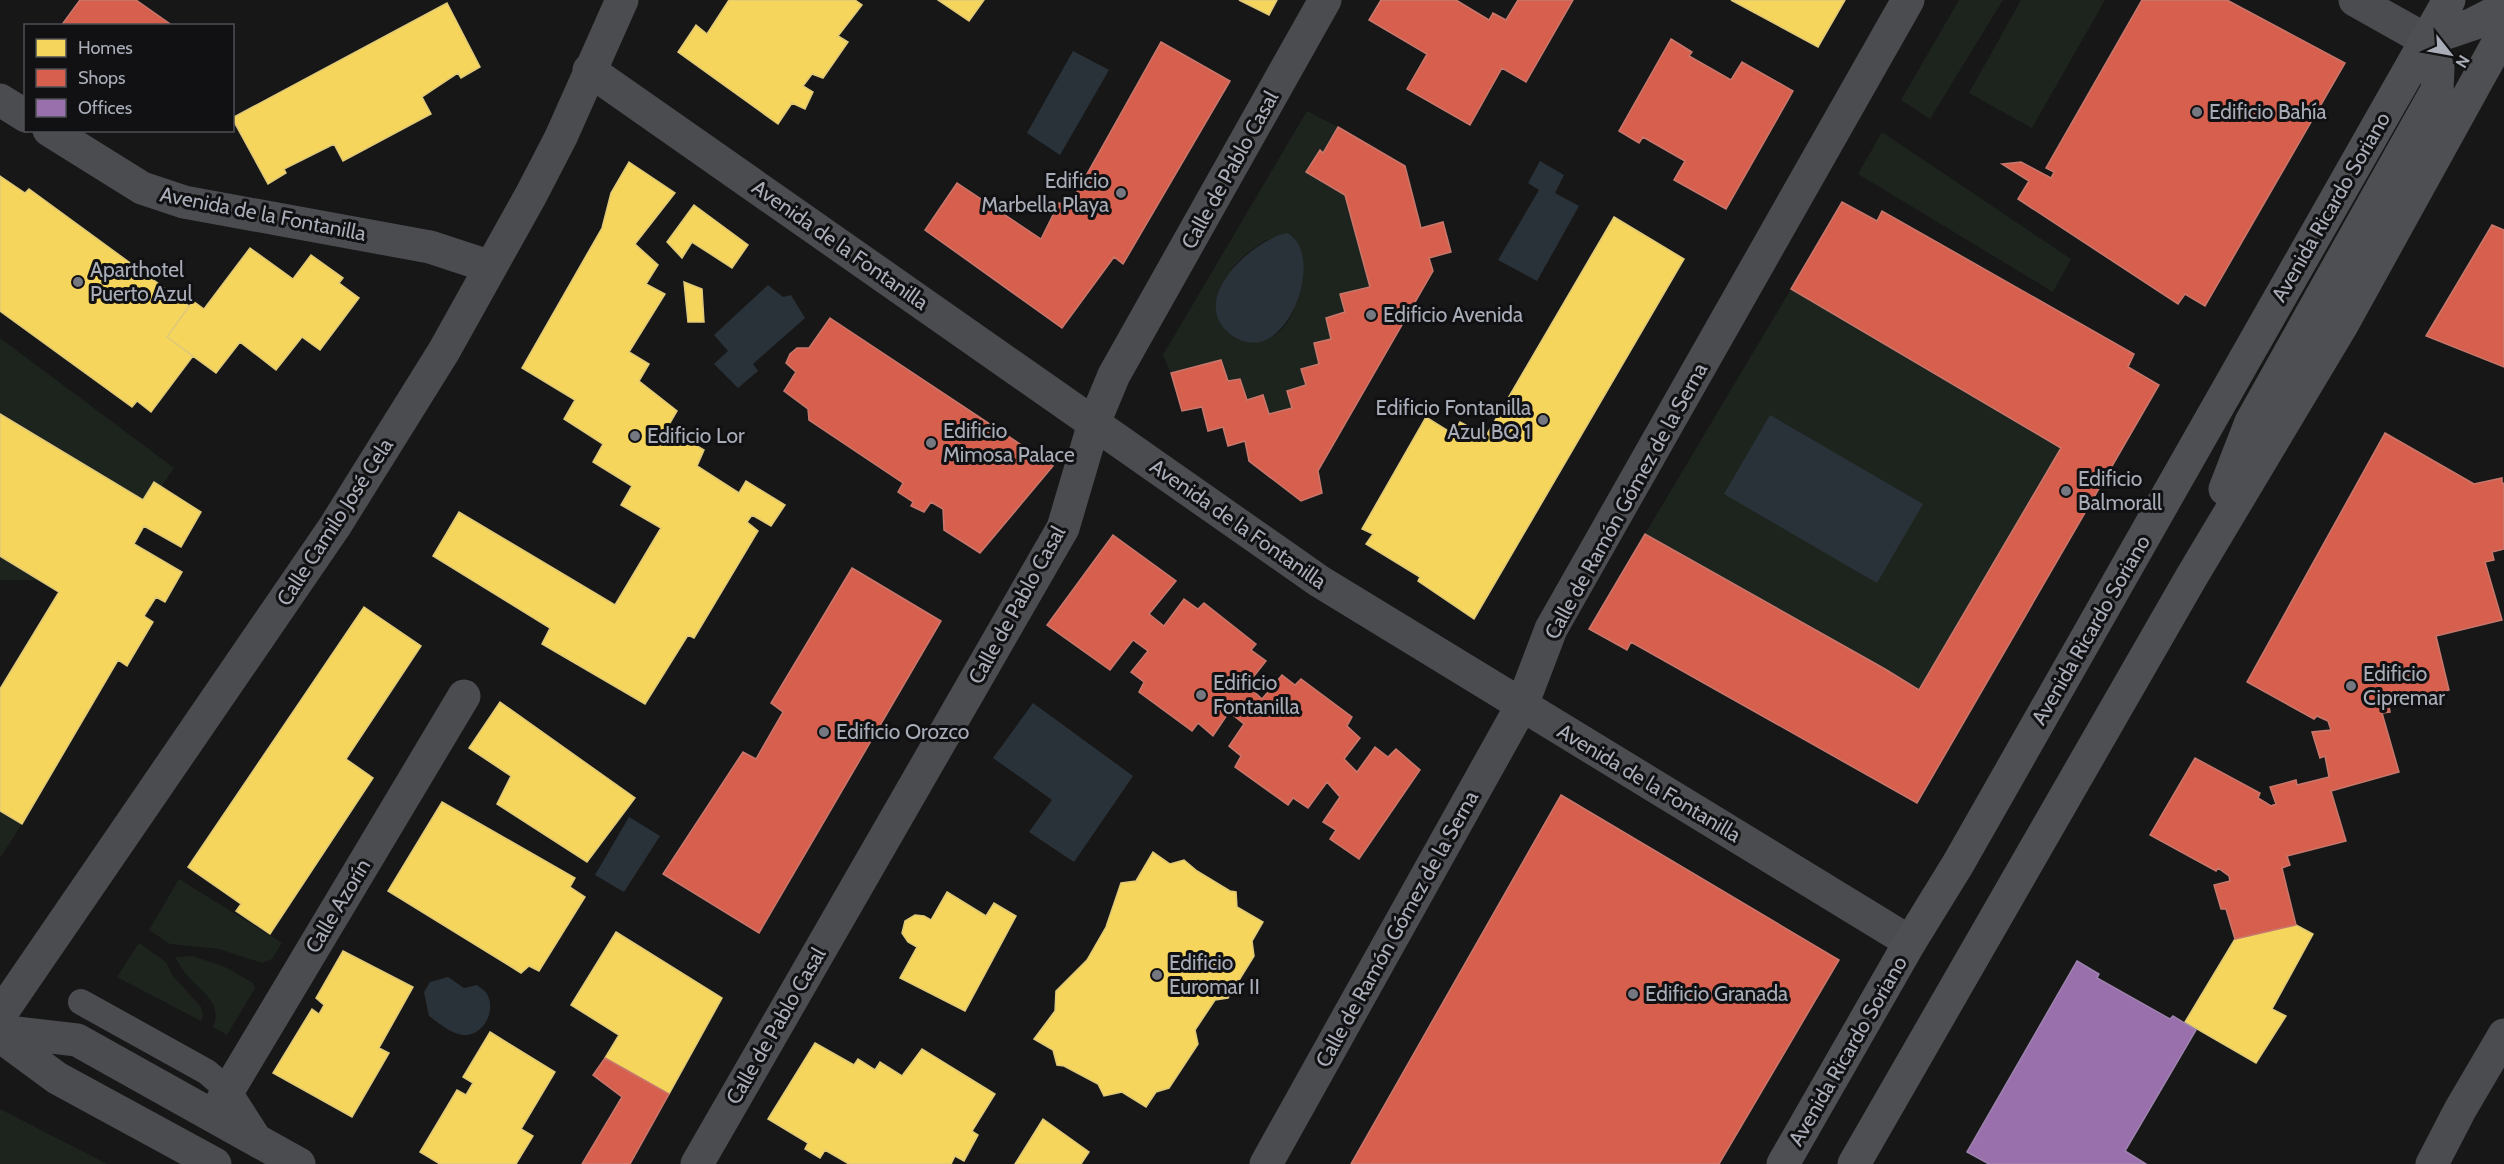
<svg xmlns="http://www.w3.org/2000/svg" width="2504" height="1164" viewBox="0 0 2504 1164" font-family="Cabin,sans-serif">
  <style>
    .green { fill: #1d241e; fill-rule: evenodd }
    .water { fill: #2a3239 }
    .homes { fill: #f6d55c; stroke: #dfc978; stroke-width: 1.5 }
    .shops { fill: #d6604d; stroke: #c8776d; stroke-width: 1.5 }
    .offices { fill: #9970ab; stroke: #9e82af; stroke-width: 1.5 }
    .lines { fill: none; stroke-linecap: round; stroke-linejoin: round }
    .lane { stroke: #4b4c50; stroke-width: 26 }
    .street { stroke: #4b4c50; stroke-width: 33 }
    .primary { stroke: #4d4f52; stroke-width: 33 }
    .poi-dot { fill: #757880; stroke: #111113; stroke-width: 2 }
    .labels { text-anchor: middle; stroke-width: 6; stroke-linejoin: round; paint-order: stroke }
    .poi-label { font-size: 21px; fill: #a8adb8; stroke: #111113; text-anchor: start }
    .street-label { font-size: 21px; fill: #a8adb8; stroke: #111113 }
  </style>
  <rect width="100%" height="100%" fill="#171717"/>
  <path class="green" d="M 1959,0 L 2003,0 L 1930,119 L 1901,100 Z
    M 2021,0 L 2105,0 L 2032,128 L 1969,93 Z
    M 1307,111 L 1338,127 L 1323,153 L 1319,150 L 1306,172 L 1345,195 L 1370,287 L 1340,294 L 1345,312 L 1326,318 L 1331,339 L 1314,343 L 1319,364 L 1301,369 L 1306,385 L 1292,408 L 1269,414 L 1263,395 L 1247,400 L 1240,379 L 1228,381 L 1221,360 L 1171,373 L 1163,355 ZM 1268,239 L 1303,263 C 1300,299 1292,345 1245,342 L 1216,312 C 1216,279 1241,255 1268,239 Z
    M 1882,132 L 2071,259 L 2053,292 L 1858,174 Z
    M 1791,289 L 2061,448 L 1919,690 L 1885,669 L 1645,534 Z
    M 0,338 L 174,468 L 161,487 L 154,482 L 143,500 L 0,414 Z
    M 0,556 L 40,580 L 0,580 Z
    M 0,811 L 22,824 L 0,858 Z
    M 179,879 L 282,943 L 272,959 L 262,963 L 219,949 L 170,944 L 149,930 Z
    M 139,943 L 166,962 L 173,976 L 201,1007 L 203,1015 L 201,1021 L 117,977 Z
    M 192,956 L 223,966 L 253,983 L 255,988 L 227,1035 L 213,1027 C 224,1002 199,991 186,974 C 182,969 179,963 175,957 Z
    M 0,1109 L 107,1164 L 0,1164 Z"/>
  <path class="water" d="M 1073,51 L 1109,70 L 1060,155 L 1027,133 Z
    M 1540,161 L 1564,175 L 1555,193 L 1579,206 L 1537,281 L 1498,260 L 1539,190 L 1528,183 Z
    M 1287,233 C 1329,254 1284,378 1229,333 C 1188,299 1252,240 1287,233 Z
    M 768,285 L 783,297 L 791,295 L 805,318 L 753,364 L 758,371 L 738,388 L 714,364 L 728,351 L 714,335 Z
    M 1770,415 L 1923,504 L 1877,583 L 1724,494 Z
    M 1033,703 L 1133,776 L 1074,862 L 1029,832 L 1052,800 L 993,758 Z
    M 629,817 L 660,836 L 624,892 L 595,875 Z
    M 448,977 L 464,988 L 477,985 C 480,988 485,990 487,994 C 496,1009 485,1033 467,1035 C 453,1036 439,1023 429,1016 L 424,992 L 430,982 Z"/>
  <path class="homes" d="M 729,0 L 855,0 L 862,5 L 838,36 L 848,42 L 823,78 L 812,74 L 803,86 L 813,92 L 805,109 L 792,103 L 778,124 L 678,52 L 696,25 L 707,34 Z
    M 938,0 L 984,0 L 969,21 Z
    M 1239,0 L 1277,0 L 1269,15 Z
    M 1731,0 L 1845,0 L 1818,47 Z
    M 447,3 L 480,67 L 461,78 L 458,73 L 422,97 L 431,114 L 343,161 L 334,144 L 284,169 L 286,173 L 268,184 L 232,118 Z
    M 629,162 L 675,193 L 635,244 L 658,265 L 646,284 L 665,294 L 629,352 L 649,364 L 639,381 L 677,411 L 667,428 L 704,450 L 697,466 L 739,493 L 746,481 L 785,505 L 771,526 L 752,515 L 747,522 L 758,531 L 694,638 L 688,635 L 645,704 L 542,644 L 550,628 L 433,556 L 459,512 L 615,605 L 661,528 L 621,505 L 632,486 L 593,462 L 603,444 L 564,419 L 575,400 L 522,368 L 602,228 L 611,193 Z
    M 0,176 L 25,193 L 29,189 L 189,306 L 167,337 L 193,356 L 151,412 L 137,401 L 132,407 L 0,311 Z
    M 694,205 L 748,245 L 732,268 L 692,242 L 682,258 L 667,242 Z
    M 1614,217 L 1684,259 L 1474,619 L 1418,581 L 1420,577 L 1366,544 L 1373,534 L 1362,529 L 1426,417 L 1453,434 L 1460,422 L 1486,436 Z
    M 250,248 L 293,279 L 311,255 L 343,278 L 339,283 L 359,298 L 320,350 L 302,337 L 276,370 L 240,342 L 216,373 L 167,337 L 193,301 L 204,309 Z
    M 684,282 L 702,289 L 704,322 L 688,322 Z
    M 0,414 L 143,500 L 154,482 L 201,512 L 181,547 L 144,526 L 134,544 L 182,572 L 165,602 L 156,597 L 144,616 L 153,622 L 127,666 L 118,660 L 22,824 L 0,811 L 0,689 L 59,592 L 0,556 Z
    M 364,607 L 421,646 L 346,759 L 373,778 L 270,934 L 236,911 L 241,904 L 188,867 Z
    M 500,702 L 635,798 L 587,862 L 497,804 L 511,776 L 469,748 Z
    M 442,802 L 575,878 L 570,887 L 585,897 L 539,971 L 529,966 L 521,973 L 388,891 Z
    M 1153,852 L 1170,864 L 1184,860 L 1197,871 L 1230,891 L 1236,892 L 1237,907 L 1263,922 L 1252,941 L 1254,956 L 1228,998 L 1215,1000 L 1195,1030 L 1198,1044 L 1169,1088 L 1156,1092 L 1146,1107 L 1122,1092 L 1104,1096 L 1098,1084 L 1064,1066 L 1057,1065 L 1053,1050 L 1034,1039 L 1055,1011 L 1056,991 L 1087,960 L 1106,927 L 1121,883 L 1136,881 Z
    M 947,892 L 986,916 L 994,903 L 1016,916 L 965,1011 L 900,978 L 917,947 L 908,942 L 902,933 L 905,921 L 915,915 L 924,916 L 931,920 Z
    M 2296,925 L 2313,934 L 2272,1009 L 2286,1016 L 2256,1063 L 2185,1022 L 2235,939 Z
    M 616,932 L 722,998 L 669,1094 L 605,1058 L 619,1035 L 571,1005 Z
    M 343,951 L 413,987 L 379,1048 L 389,1053 L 352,1117 L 273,1073 L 312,1009 L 319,1014 L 324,1005 L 316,998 Z
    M 490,1032 L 555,1072 L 521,1129 L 533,1136 L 516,1164 L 440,1164 L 420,1152 L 457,1090 L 466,1095 L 473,1083 L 463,1077 Z
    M 815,1043 L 854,1065 L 858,1059 L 875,1070 L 880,1062 L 902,1076 L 922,1049 L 995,1094 L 972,1131 L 978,1135 L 964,1161 L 955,1156 L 951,1164 L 849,1164 L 825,1150 L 820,1158 L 805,1149 L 808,1143 L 768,1119 Z
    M 1043,1119 L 1089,1152 L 1081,1164 L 1015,1164 Z"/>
  <path class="shops" d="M 80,0 L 136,0 L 173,26 L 61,26 Z
    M 1381,0 L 1456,0 L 1489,20 L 1493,13 L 1506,20 L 1518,0 L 1573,0 L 1526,82 L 1502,68 L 1470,125 L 1407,89 L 1427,54 L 1369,20 Z
    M 2142,0 L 2227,0 L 2345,63 L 2205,306 L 2185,294 L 2178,304 L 2018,199 L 2029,181 L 2002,164 L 2021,162 L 2051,178 L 2054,172 L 2046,168 Z
    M 1671,39 L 1692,52 L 1689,56 L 1731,80 L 1742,62 L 1793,91 L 1726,209 L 1674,180 L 1685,161 L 1643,137 L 1639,143 L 1619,131 Z
    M 1161,42 L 1230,81 L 1123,264 L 1114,257 L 1062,328 L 925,230 L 957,183 L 1041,239 L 1059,203 L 1069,206 Z
    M 1338,127 L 1405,166 L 1421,228 L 1443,222 L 1451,252 L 1429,258 L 1433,271 L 1318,471 L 1322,493 L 1301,501 L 1249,461 L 1245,441 L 1228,446 L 1223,427 L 1208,431 L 1202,407 L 1182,411 L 1171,373 L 1221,360 L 1228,381 L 1240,379 L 1247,400 L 1263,395 L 1269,414 L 1292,408 L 1287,391 L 1306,385 L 1301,369 L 1319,364 L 1314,343 L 1331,339 L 1326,318 L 1345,312 L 1340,294 L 1370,287 L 1345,195 L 1306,172 L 1320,150 L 1323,153 Z
    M 1842,202 L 1877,221 L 1882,211 L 2134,354 L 2128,367 L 2159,385 L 1917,803 L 1631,642 L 1627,650 L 1589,629 L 1645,534 L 1885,669 L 1919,690 L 2061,448 L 1791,289 Z
    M 2492,225 L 2504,230 L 2504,367 L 2426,336 Z
    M 830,318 L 1053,466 L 980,553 L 944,530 L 943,509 L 931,502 L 924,512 L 911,506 L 913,502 L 898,492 L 903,483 L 809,420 L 808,409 L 784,391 L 796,372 L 786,363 L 790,354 L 797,348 L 809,348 Z
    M 2385,433 L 2474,484 L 2502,478 L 2502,484 L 2504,483 L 2504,549 L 2492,552 L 2494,560 L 2485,562 L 2502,620 L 2436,636 L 2449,690 L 2389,706 L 2390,712 L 2382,713 L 2399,772 L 2331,791 L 2346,841 L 2287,856 L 2290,865 L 2282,868 L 2296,925 L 2235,939 L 2226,909 L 2221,909 L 2214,885 L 2230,881 L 2229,876 L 2218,868 L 2216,871 L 2150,835 L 2195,758 L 2260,793 L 2258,798 L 2271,806 L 2276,804 L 2270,787 L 2296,780 L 2297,785 L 2329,777 L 2325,756 L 2320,758 L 2312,732 L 2331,730 L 2328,721 L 2317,716 L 2314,719 L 2247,682 Z
    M 1113,535 L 1176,581 L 1149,614 L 1164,626 L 1184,599 L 1198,609 L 1204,603 L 1256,644 L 1251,650 L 1266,661 L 1247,685 L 1262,699 L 1282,675 L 1295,685 L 1301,679 L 1352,717 L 1347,726 L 1360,738 L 1344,759 L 1357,772 L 1375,747 L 1388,757 L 1396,749 L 1420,770 L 1359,859 L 1330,839 L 1336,830 L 1323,822 L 1340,797 L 1327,782 L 1308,808 L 1293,798 L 1288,805 L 1235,767 L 1241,756 L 1229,746 L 1244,724 L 1229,712 L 1213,736 L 1198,723 L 1192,731 L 1139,692 L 1144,682 L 1131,672 L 1148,651 L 1133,640 L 1110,670 L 1047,625 Z
    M 852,568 L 941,621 L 759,933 L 663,874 L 743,752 L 756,759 L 783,712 L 771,703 Z
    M 1561,795 L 1839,960 L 1719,1164 L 1351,1164 Z
    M 605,1058 L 669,1094 L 630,1164 L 582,1164 L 622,1097 L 593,1075 Z"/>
  <path class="offices" d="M 2077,961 L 2099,974 L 2097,978 L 2170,1019 L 2173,1016 L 2196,1030 L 2125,1151 L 2146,1164 L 1989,1164 L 1967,1152 Z"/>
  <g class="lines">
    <path class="lane" d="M 81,1002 L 207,1072 L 228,1090 L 262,1143"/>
    <path class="street" d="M 2355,0 L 2426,40
      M 589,70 L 1319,581 L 1910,942
      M 0,100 L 26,116
      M 49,130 L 142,188 L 184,202 L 430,247 L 491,267
      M 0,1015 L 335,526 L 444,351 L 531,195 L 561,137 L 622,0
      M 0,1031 L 77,1040 L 299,1164
      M 0,1036 L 57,1078 L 215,1164
      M 213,1116 L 464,696
      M 697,1164 L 1063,528 L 1094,423 L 1114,375 L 1325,0
      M 1266,1164 L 1522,705 L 1551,629 L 1908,0
      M 2432,1164 L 2460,1110 L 2504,1035"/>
    <path class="primary" d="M 2426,40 L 2473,24 L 2504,8
      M 2225,489 L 2251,422 L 2437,90 L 2438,68 L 2426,40
      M 1783,1164 L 1910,942 L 1958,864 L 2449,0
      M 1854,1164 L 2192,576 L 2342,325 L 2504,32"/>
  </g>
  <g class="poi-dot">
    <circle cx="2197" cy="112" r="6"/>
    <circle cx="1121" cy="193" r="6"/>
    <circle cx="78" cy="282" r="6"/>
    <circle cx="1371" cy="315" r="6"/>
    <circle cx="1543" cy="420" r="6"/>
    <circle cx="635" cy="436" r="6"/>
    <circle cx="931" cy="443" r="6"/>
    <circle cx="2066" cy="491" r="6"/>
    <circle cx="2351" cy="686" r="6"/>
    <circle cx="1201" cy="695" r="6"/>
    <circle cx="824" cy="732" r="6"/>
    <circle cx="1157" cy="975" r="6"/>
    <circle cx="1633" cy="994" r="6"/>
  </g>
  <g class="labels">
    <g class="poi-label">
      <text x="2209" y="119">Edificio Bahía</text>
      <text x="1109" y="188" text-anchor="end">Edificio<tspan x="1109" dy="24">Marbella Playa</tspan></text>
      <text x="90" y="277">Aparthotel<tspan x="90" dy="24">Puerto Azul</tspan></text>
      <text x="1383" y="322">Edificio Avenida</text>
      <text x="1531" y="415" text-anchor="end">Edificio Fontanilla<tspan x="1531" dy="24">Azul BQ 1</tspan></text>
      <text x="943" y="438">Edificio<tspan x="943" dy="24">Mimosa Palace</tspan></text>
      <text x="647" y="443">Edificio Lor</text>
      <text x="2078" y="486">Edificio<tspan x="2078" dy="24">Balmorall</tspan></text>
      <text x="2363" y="681">Edificio<tspan x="2363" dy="24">Cipremar</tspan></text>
      <text x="1213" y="690">Edificio<tspan x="1213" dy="24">Fontanilla</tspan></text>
      <text x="836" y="739">Edificio Orozco</text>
      <text x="1169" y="970">Edificio<tspan x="1169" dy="24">Euromar II</tspan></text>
      <text x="1645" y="1001">Edificio Granada</text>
    </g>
    <g class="street-label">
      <text transform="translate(1230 170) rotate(-61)" y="7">Calle de Pablo Casal</text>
      <text transform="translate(2331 207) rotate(-60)" y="7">Avenida Ricardo Soriano</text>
      <text transform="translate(263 214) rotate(11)" y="7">Avenida de la Fontanilla</text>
      <text transform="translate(840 245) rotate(35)" y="7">Avenida de la Fontanilla</text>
      <text transform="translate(1626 501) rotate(-61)" y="7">Calle de Ramón Gómez de la Serna</text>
      <text transform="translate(335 522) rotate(-57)" y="7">Calle Camilo José Cela</text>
      <text transform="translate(1238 524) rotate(35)" y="7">Avenida de la Fontanilla</text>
      <text transform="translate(1017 605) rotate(-61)" y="7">Calle de Pablo Casal</text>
      <text transform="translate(2091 630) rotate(-60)" y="7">Avenida Ricardo Soriano</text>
      <text transform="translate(1649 783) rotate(31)" y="7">Avenida de la Fontanilla</text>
      <text transform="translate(338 906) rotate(-59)" y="7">Calle Azorín</text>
      <text transform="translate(1397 929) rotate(-61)" y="7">Calle de Ramón Gómez de la Serna</text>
      <text transform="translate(776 1026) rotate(-60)" y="7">Calle de Pablo Casal</text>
      <text transform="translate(1848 1051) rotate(-60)" y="7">Avenida Ricardo Soriano</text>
    </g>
  </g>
  <rect x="24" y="24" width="210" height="108" fill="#111113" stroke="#4d4f55" stroke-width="1.5"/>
  <rect x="36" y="39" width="30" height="18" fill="#f6d55c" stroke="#4d4f55" stroke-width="1.5"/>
  <text x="78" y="54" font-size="18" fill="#a8adb8">Homes</text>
  <rect x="36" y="69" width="30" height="18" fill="#d6604d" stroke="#4d4f55" stroke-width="1.5"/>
  <text x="78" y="84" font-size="18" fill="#a8adb8">Shops</text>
  <rect x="36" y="99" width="30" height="18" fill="#9970ab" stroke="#4d4f55" stroke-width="1.5"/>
  <text x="78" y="114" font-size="18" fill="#a8adb8">Offices</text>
  <g transform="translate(2450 54) rotate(121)" stroke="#111113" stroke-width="4.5" paint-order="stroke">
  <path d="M0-4.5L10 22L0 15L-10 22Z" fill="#a8adb8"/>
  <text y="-9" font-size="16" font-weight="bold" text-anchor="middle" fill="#a8adb8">N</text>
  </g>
</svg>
